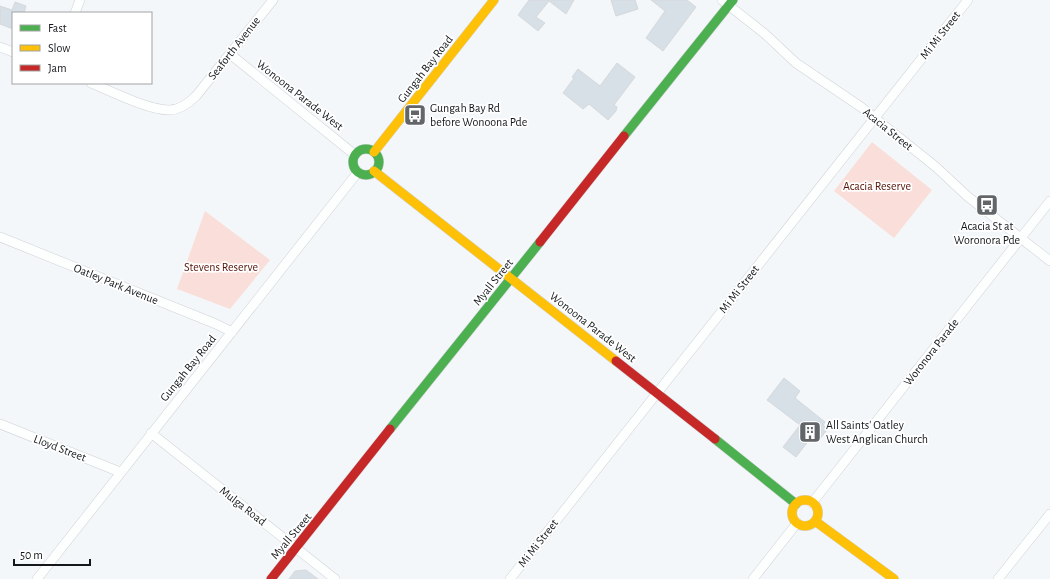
<svg xmlns="http://www.w3.org/2000/svg" width="1050" height="579" viewBox="0 0 1050 579" font-family="'Alegreya Sans',sans-serif">
  <style>
    .green { fill: #faded9 }
    .building { fill: #d7dfe7; stroke: #d6d9dc }
    .lines { fill: none; stroke-linecap: round; stroke-linejoin: round }
    .street-casing { stroke: #d0d3d6; stroke-width: 10 }
    .fast-casing { stroke: #d0d3d6; stroke-width: 10 }
    .slow-casing { stroke: #d0d3d6; stroke-width: 10 }
    .jam-casing { stroke: #d0d3d6; stroke-width: 10 }
    .street { stroke: #fdfefe; stroke-width: 9 }
    .fast { stroke: #4caf50; stroke-width: 9 }
    .slow { stroke: #ffc107; stroke-width: 9 }
    .jam { stroke: #c62828; stroke-width: 9 }
    .labels { text-anchor: middle; stroke-width: 3.5; stroke-linejoin: round; paint-order: stroke }
    .street-label { font-size: 12px; fill: #14181b; stroke: #fff }
    .poi-label { font-size: 12px; fill: #14181b; stroke: #fff; text-anchor: start }
    .park-label { font-size: 12px; fill: #561206; stroke: #fff }
  </style>
  <rect width="100%" height="100%" fill="#f4f7fa"/>
  <path class="green" d="M 872,142 L 932,190 L 894,238 L 834,191 Z
    M 205,211 L 270,260 L 230,309 L 177,289 Z"/>
  <path class="building" d="M 529,0 L 574,0 L 566,14 L 549,1 L 536,17 L 545,23 L 538,31 L 518,15 Z
    M 611,0 L 635,0 L 638,9 L 616,16 Z
    M 651,0 L 687,0 L 696,7 L 663,51 L 646,38 L 665,11 Z
    M 15,2 L 26,6 L 24,13 L 13,13 L 13,29 L 0,24 L 0,6 L 12,10 Z
    M 617,63 L 635,77 L 614,105 L 617,107 L 616,111 L 608,120 L 589,104 L 583,109 L 563,93 L 574,78 L 572,77 L 578,69 L 600,86 Z
    M 784,378 L 800,391 L 795,398 L 825,422 L 823,425 L 828,429 L 819,440 L 813,435 L 796,457 L 783,447 L 800,425 L 767,400 Z
    M 306,570 L 318,579 L 289,579 L 295,571 Z"/>
  <g class="lines">
    <g class="street-casing">
      <path id="street" d="M 722,0 L 765,34 L 796,63 L 861,107 L 936,167 L 967,196 L 1050,261
        M 75,13 L 80,0
        M 0,47 L 13,52
        M 230,54 L 355,155
        M 91,83 C 111,91 148,110 169,110 C 179,110 189,103 196,96 L 273,0
        M 0,237 L 216,324 L 232,332
        M 0,424 L 120,472
        M 151,433 L 335,579
        M 812,503 L 1050,201
        M 37,579 L 358,172
        M 510,579 L 968,0
        M 753,579 L 797,523
        M 998,579 L 1050,514"/>
    </g>
    <g class="fast-casing">
      <path id="fast" d="M 624,136 L 733,0
        M353 162a13 13 0 1 1 26 0a13 13 0 1 1-26 0Z
        M 390,429 L 540,242
        M 715,439 L 796,504"/>
    </g>
    <g class="slow-casing">
      <path id="slow" d="M 374,152 L 494,0
        M 374,171 L 616,361
        M792 513a13 13 0 1 1 26 0a13 13 0 1 1-26 0Z
        M 815,521 L 894,579"/>
    </g>
    <g class="jam-casing">
      <path id="jam" d="M 540,242 L 624,136
        M 616,361 L 715,439
        M 271,579 L 390,429"/>
    </g>
    <use href="#street" class="street"/>
    <use href="#fast" class="fast"/>
    <use href="#slow" class="slow"/>
    <use href="#jam" class="jam"/>
  </g>
  <defs>
    <g id="bus-square" transform="scale(1.15)"><rect x="-9" y="-9" width="18" height="18" rx="4" fill="#626669" stroke="#fff"/><path d="M-5-6H5V4H4V6H2V4H-2V6H-4V4H-5ZM-3.5-4V0h7V-4ZM-3.5 1.2v1.5H-2V1.2ZM2 1.2v1.5H3.5V1.2Z" fill="#fff"/></g>
    <g id="building-square" transform="scale(1.15)"><rect x="-9" y="-9" width="18" height="18" rx="4" fill="#626669" stroke="#fff"/><path d="M-4-6H4V6H1V3H-1V6H-4ZM-2.5-4.3h1.7v1.8h-1.7ZM.8-4.3h1.7v1.8H.8ZM-2.5-1h1.7V.8h-1.7ZM.8-1h1.7V.8H.8Z" fill="#fff"/></g>
  </defs>
  <g fill-rule="evenodd">
    <use href="#bus-square" x="415" y="115"/>
    <use href="#bus-square" x="987" y="205"/>
    <use href="#building-square" x="810" y="432"/>
  </g>
  <g class="labels">
    <g class="street-label">
      <text transform="translate(940 35) rotate(-52)" y="4">Mi Mi Street</text>
      <text transform="translate(234 48) rotate(-52)" y="4">Seaforth Avenue</text>
      <text transform="translate(425 69) rotate(-52)" y="4">Gungah Bay Road</text>
      <text transform="translate(300 95) rotate(38)" y="4">Wonoona Parade West</text>
      <text transform="translate(888 129) rotate(39)" y="4">Acacia Street</text>
      <text transform="translate(493 282) rotate(-51)" y="4">Myall Street</text>
      <text transform="translate(116 284) rotate(22)" y="4">Oatley Park Avenue</text>
      <text transform="translate(739 289) rotate(-52)" y="4">Mi Mi Street</text>
      <text transform="translate(593 327) rotate(38)" y="4">Wonoona Parade West</text>
      <text transform="translate(931 352) rotate(-52)" y="4">Woronora Parade</text>
      <text transform="translate(188 368) rotate(-51)" y="4">Gungah Bay Road</text>
      <text transform="translate(60 448) rotate(21)" y="4">Lloyd Street</text>
      <text transform="translate(243 506) rotate(38)" y="4">Mulga Road</text>
      <text transform="translate(291 536) rotate(-50)" y="4">Myall Street</text>
      <text transform="translate(538 543) rotate(-52)" y="4">Mi Mi Street</text>
    </g>
    <g class="poi-label">
      <text x="430" y="112">Gungah Bay Rd<tspan x="430" dy="14">before Wonoona Pde</tspan></text>
      <text x="987" y="230" text-anchor="middle">Acacia St at<tspan x="987" dy="14">Woronora Pde</tspan></text>
      <text x="826" y="429">All Saints' Oatley<tspan x="826" dy="14">West Anglican Church</tspan></text>
    </g>
    <g class="park-label">
      <text x="877" y="190">Acacia Reserve</text>
      <text x="221" y="271">Stevens Reserve</text>
    </g>
  </g>
  <rect x="12" y="12" width="140" height="72" fill="#ffffff" stroke="#a1a3a4"/>
  <rect x="20" y="25" width="20" height="6" fill="#4caf50" stroke="#a1a3a4"/>
  <text x="48" y="32" font-size="12" fill="#14181b">Fast</text>
  <rect x="20" y="45" width="20" height="6" fill="#ffc107" stroke="#a1a3a4"/>
  <text x="48" y="52" font-size="12" fill="#14181b">Slow</text>
  <rect x="20" y="65" width="20" height="6" fill="#c62828" stroke="#a1a3a4"/>
  <text x="48" y="72" font-size="12" fill="#14181b">Jam</text>
  <path d="M14 559v6h76v-6" fill="none" stroke="#14181b" stroke-width="2"/>
  <text x="20" y="559" font-size="12" fill="#14181b" stroke="#ffffff" stroke-width="3" paint-order="stroke">50 m</text>
</svg>
